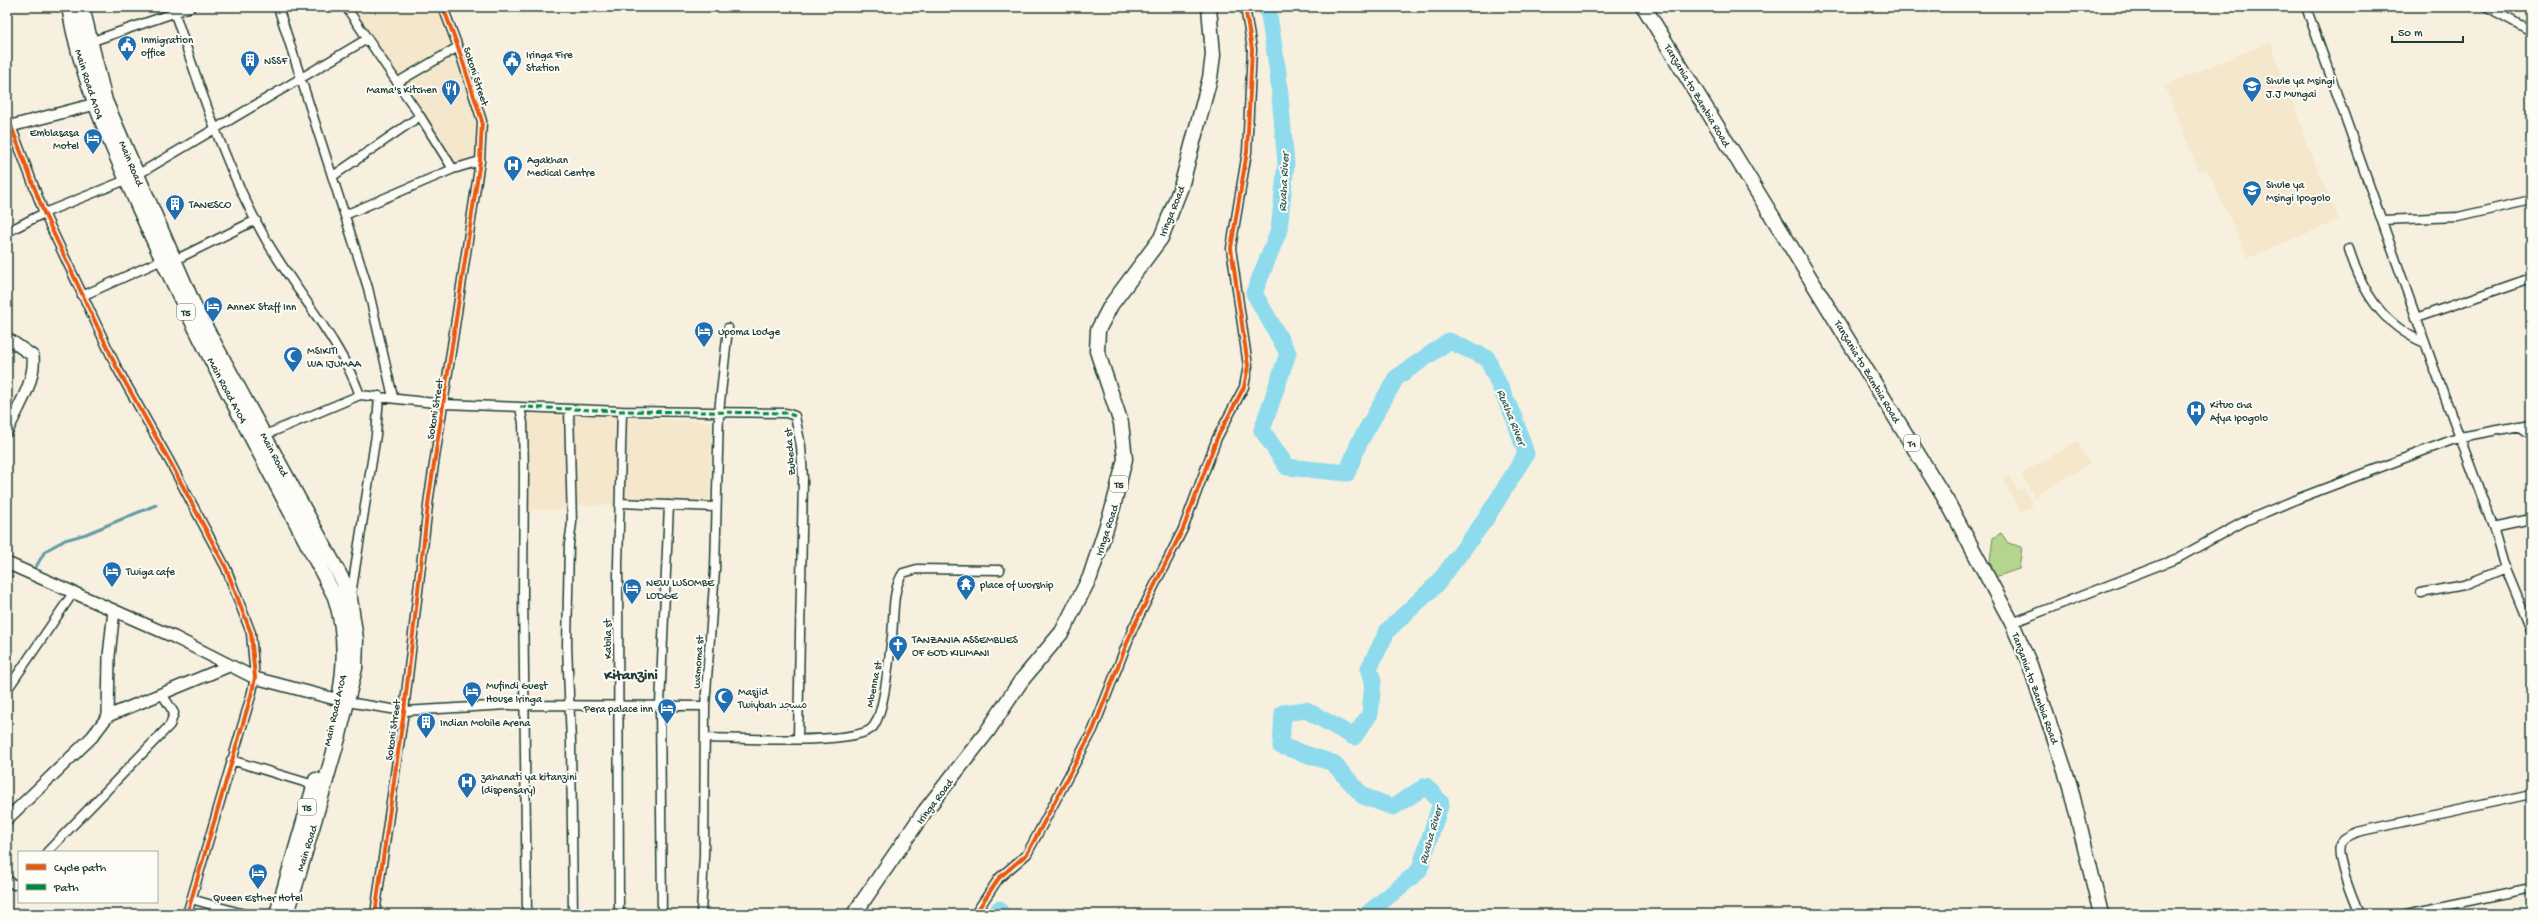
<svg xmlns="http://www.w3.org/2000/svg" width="2538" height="921" viewBox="0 0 2538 921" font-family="'Gochi Hand','Playpen Sans Arabic',sans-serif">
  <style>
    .built { fill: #f5e7cc }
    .green { fill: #b5d58e; stroke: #6a8961 }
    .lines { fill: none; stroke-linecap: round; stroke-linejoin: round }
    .stream { stroke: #629ca4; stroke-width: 3 }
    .river { stroke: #8edbee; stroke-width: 17 }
    .street-casing { stroke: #1f3d34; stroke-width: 11 }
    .secondary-casing { stroke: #1f3d34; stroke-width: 14 }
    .highway-casing { stroke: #1f3d34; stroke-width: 17 }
    .street { stroke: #fdfcf7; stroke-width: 8 }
    .secondary { stroke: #fdfcf7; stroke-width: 11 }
    .highway { stroke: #fdfcf7; stroke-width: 14 }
    .quiet { stroke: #00873e; stroke-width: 3; stroke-dasharray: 6 3; stroke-linecap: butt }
    .cycleway-casing { stroke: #fdfcf7; stroke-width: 6 }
    .cycleway { stroke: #e8590c; stroke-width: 4 }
    .labels { text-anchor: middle; stroke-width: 4; stroke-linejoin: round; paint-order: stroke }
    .shield { fill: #fdfcf7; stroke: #62766e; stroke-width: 1 }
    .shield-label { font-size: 10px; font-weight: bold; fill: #1f3d34 }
    .poi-label { font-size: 11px; fill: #1f3d34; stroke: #fdfcf7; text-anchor: start }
    .street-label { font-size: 11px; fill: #1f3d34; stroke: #fdfcf7 }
    .water-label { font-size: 12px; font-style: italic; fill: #355d59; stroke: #fdfcf7 }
    .district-label { font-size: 15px; font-weight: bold; fill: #1f3d34; stroke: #fdfcf7 }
  </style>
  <rect width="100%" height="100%" fill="#f8f0de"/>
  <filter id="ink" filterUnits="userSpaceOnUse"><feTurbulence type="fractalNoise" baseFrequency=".025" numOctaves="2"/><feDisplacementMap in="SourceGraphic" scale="8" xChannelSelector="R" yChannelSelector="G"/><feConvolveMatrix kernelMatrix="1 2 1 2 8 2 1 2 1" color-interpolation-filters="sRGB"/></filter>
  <g filter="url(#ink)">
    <path class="built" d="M 343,7 L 440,7 L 454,43 L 479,124 L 476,158 L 454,168 Z
      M 2270,42 L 2304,130 L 2302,131 L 2339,220 L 2248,258 L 2207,169 L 2199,172 L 2164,85 Z
      M 527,411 L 712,422 L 710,503 L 575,506 L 575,510 L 528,510 Z
      M 2077,441 L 2090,464 L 2034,497 L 2021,474 Z
      M 2009,474 L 2018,490 L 2024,488 L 2033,506 L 2021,512 L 2002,478 Z"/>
    <path class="green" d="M 2001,533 L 2008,543 L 2022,547 L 2019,569 L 1995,577 L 1990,561 L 1993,538 Z"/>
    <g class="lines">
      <path class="stream" d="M 33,572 L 45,551 L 65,540 L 86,534 L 156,505
        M 7,576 L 12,577"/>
      <path class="river" d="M 1265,7 L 1269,15 L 1278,73 L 1286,164 L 1279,230 L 1254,293 L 1288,353 L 1262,430 L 1287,467 L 1347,473 L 1359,443 L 1396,378 L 1449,341 L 1487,358 L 1515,420 L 1526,454 L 1485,520 L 1438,583 L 1388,630 L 1369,668 L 1373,681 L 1370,714 L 1354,737 L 1306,710 L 1283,713 L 1281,746 L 1333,763 L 1363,796 L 1393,807 L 1426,786 L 1441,803 L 1419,871 L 1367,914
        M 996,914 L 999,909 L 1000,914"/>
      <g class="street-casing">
        <path id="street" d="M 278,7 L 368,288 L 393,397
          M 346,7 L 420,116 L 453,169 L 480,161
          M 2306,7 L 2433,365 L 2493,527 L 2503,562 L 2531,630
          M 2487,7 L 2531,31
          M 175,14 C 201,90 225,167 265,238 C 295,291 339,338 360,395
          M 90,42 L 191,7
          M 398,82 L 458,47
          M 11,126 L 44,213 L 116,366 L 170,462 L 226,568 L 251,633 L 255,678 L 251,696 L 187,914
          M 137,175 L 367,39
          M 333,176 L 420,116
          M 345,215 L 453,169
          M 2382,220 L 2458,217 L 2531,200
          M 7,232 L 44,213 L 126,180
          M 2349,249 C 2362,291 2382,325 2425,343
          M 175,260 L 256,220
          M 82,296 L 162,260
          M 2416,318 L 2531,278
          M 520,407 L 622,411 L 786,413 L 795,416 L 801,446 L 803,479 L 798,739
          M 569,409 L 572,523 L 569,544 L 567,645 L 571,742 L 573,914
          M 2518,426 L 2531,435
          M 265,435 L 360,395 L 444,404 L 520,407 L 523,423 L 524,473 L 523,593 L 527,914
          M 620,503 L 715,507
          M 2493,527 L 2531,519
          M 2421,593 L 2464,585 L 2506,568
          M 351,595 L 376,435 L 379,396
          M 2012,623 L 2178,558 L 2245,521 L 2297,499 L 2460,437 L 2531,424
          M 7,690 L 73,593
          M 347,702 L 404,711 L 508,705 L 705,706
          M 706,738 C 733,738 858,746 873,727 C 885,712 889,656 892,636 C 894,617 892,589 903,573 L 917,569 L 1000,570
          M 231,760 L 314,785
          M 47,852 L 170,725 L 174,713 L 162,694
          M 7,879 L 14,885 L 19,883
          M 191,899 L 244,914
          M 375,914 L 404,711 L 429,497 L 480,161 L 482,121 L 458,47 L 443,7
          M 619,914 L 618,565 L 622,411
          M 662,914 L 660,705 L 669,505
          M 701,914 L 704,855 L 705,706 L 715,570 L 719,412 L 728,328
          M 975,914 L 999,878 L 1027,854 L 1093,730 L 1133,628 L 1183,529 L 1217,438 L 1244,387 L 1248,366 L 1231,248 L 1247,152 L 1252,49 L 1245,7
          M 2359,914 C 2353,900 2334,854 2341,842 C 2344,837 2351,835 2357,832 L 2531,794
          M 2406,914 L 2531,888"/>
      </g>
      <g class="secondary-casing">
        <path id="secondary" d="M 7,127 L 103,102
          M 7,338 L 33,356 C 36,381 17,409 7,431
          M 7,563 L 174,637 L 255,678 L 339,700
          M 108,716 L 229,666
          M 7,819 L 92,737 L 108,716 L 109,656 L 114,610"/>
      </g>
      <g class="highway-casing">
        <path id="highway" d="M 69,7 C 81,79 111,144 140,210 C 198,342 269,468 335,597 C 345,628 346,660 340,693
          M 82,7 L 105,101 L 195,308 L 343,581 L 350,599 L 356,639 L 355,668 L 339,735 L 287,914
          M 1644,7 L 1949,505 L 2012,623 L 2030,665 L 2070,786 L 2101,914
          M 277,914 L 316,780
          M 854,914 L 925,811 L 987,732 L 1021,681 L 1062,632 L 1090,577 L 1113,507 L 1125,459 L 1121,423 L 1097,351 L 1098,330 L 1111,305 L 1161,238 L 1181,187 L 1210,78 L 1213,55 L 1209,7"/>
      </g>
      <use href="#street" class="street"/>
      <use href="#secondary" class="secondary"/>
      <use href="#highway" class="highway"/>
      <path class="quiet" d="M 520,407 L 622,411 L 786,413 L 795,416"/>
      <g class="cycleway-casing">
        <path id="cycleway" d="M 11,126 L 44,213 L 116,366 L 170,462 L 226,568 L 251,633 L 255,678 L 251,696 L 187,914
          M 375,914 L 404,711 L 429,497 L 480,161 L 482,121 L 458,47 L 443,7
          M 975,914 L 999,878 L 1027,854 L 1093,730 L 1133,628 L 1183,529 L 1217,438 L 1244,387 L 1248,366 L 1231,248 L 1247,152 L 1252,49 L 1245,7"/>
      </g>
      <use href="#cycleway" class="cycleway"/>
    </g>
  </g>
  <defs>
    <g id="civic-pin" transform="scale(1)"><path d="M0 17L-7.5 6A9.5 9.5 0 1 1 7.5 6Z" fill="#1f6fb2" stroke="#fdfcf7"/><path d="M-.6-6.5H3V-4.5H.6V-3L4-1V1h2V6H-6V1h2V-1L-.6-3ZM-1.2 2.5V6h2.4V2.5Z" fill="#fff"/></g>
    <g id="building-pin" transform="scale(1)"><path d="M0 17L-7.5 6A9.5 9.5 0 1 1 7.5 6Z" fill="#1f6fb2" stroke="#fdfcf7"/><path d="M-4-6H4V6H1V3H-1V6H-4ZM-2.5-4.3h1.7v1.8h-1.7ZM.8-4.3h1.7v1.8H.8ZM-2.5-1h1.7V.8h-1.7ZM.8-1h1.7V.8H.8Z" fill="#fff"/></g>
    <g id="school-pin" transform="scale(1)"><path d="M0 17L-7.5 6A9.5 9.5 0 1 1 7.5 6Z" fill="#1f6fb2" stroke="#fdfcf7"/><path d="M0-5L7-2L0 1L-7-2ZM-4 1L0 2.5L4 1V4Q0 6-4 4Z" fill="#fff"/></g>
    <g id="restaurant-pin" transform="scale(1)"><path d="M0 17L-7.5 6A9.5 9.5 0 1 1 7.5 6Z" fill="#1f6fb2" stroke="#fdfcf7"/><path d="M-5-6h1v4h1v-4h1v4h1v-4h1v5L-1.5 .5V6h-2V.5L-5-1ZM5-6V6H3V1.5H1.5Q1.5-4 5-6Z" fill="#fff"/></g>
    <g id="hotel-pin" transform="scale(1)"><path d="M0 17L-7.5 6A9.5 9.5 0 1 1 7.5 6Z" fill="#1f6fb2" stroke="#fdfcf7"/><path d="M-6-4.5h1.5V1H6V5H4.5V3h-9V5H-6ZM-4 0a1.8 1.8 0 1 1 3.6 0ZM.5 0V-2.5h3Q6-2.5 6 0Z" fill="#fff"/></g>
    <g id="hospital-pin" transform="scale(1)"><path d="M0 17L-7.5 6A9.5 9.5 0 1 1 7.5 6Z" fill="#1f6fb2" stroke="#fdfcf7"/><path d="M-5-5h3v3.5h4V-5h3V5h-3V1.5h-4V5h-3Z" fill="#fff"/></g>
    <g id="mosque-pin" transform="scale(1)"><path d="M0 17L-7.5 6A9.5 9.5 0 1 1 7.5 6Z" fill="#1f6fb2" stroke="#fdfcf7"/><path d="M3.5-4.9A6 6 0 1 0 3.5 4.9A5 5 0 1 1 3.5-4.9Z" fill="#fff"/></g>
    <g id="temple-pin" transform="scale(1)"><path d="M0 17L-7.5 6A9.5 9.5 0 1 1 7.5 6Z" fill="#1f6fb2" stroke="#fdfcf7"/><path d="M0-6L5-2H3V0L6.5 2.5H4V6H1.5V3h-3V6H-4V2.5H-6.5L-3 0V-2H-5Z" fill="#fff"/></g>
    <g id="church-pin" transform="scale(1)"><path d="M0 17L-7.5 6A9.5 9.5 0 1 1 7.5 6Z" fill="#1f6fb2" stroke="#fdfcf7"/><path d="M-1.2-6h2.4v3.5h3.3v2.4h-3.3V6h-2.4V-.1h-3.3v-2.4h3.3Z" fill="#fff"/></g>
  </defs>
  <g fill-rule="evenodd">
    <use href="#civic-pin" x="127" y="45"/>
    <use href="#building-pin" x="250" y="60"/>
    <use href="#civic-pin" x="512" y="60"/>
    <use href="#school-pin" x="2252" y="86"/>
    <use href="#restaurant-pin" x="451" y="89"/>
    <use href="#hotel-pin" x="93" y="138"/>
    <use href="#hospital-pin" x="513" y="165"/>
    <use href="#school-pin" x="2252" y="190"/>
    <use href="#building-pin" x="175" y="204"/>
    <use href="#hotel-pin" x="213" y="306"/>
    <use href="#hotel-pin" x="704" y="331"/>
    <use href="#mosque-pin" x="293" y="356"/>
    <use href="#hospital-pin" x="2196" y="410"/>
    <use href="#hotel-pin" x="112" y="571"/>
    <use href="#temple-pin" x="966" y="584"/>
    <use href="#hotel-pin" x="632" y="588"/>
    <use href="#church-pin" x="898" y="645"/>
    <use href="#hotel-pin" x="472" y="691"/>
    <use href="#mosque-pin" x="724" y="697"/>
    <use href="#hotel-pin" x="667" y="708"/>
    <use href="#building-pin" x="426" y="722"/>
    <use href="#hospital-pin" x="467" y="782"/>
    <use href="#hotel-pin" x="258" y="873"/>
  </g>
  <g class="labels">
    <g class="shield">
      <rect x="177" y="304" width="18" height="16" rx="3"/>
      <rect x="1904" y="435" width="16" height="16" rx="3"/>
      <rect x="1110" y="476" width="18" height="16" rx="3"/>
      <rect x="298" y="799" width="18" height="16" rx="3"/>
    </g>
    <g class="shield-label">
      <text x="186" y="316">T5</text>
      <text x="1912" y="447">T1</text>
      <text x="1119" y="488">T5</text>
      <text x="307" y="811">T5</text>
    </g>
    <g class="poi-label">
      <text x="141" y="43">Inmigration<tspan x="141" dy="13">office</tspan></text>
      <text x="526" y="58">Iringa Fire<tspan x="526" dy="13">Station</tspan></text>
      <text x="264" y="64">NSSF</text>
      <text x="2266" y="84">Shule ya Msingi<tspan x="2266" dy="13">J.J Mungai</tspan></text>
      <text x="437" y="93" text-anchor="end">Mama's Kitchen</text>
      <text x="79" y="136" text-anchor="end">Emblasasa<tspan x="79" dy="13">Motel</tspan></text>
      <text x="527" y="163">Agakhan<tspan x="527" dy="13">Medical Centre</tspan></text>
      <text x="2266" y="188">Shule ya<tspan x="2266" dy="13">Msingi Ipogolo</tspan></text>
      <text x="189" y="208">TANESCO</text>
      <text x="227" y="310">Annex Staff Inn</text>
      <text x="718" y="335">Upoma Lodge</text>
      <text x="307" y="354">MSIKITI<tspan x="307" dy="13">WA IJUMAA</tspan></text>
      <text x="2210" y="408">Kituo cha<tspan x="2210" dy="13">Afya Ipogolo</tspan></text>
      <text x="126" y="575">Twiga cafe</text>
      <text x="646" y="586">NEW LUSOMBE<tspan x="646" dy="13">LODGE</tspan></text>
      <text x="980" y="588">place of worship</text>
      <text x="912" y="643">TANZANIA ASSEMBLIES<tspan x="912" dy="13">OF GOD KILIMANI</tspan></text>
      <text x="486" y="689">Mufindi Guest<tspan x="486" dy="13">House Iringa</tspan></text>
      <text x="738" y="695">Masjid<tspan x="738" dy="13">Twiybah مسجد</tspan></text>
      <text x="653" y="712" text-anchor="end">Pera palace inn</text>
      <text x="440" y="726">Indian Mobile Arena</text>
      <text x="481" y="780">zahanati ya kitanzini<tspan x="481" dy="13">(dispensary)</tspan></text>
      <text x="258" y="901" text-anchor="middle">Queen Esther Hotel</text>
    </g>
    <g class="street-label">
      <text transform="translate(477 76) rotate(72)" y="4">Sokoni Street</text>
      <text transform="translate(90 84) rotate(72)" y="4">Main Road A104</text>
      <text transform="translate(1698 95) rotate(59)" y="4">Tanzania to Zambia Road</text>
      <text transform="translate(132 163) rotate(67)" y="4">Main Road</text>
      <text transform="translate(1171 211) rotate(-68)" y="4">Iringa Road</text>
      <text transform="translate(1868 371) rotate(59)" y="4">Tanzania to Zambia Road</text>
      <text transform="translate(228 390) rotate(62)" y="4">Main Road A104</text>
      <text transform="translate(434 409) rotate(-81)" y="4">Sokoni Street</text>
      <text transform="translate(789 452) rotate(-95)" y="4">Zubeda st</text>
      <text transform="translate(275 454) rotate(62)" y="4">Main Road</text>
      <text transform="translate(1106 530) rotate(-72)" y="4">Iringa Road</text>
      <text transform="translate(607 639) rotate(-90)" y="4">Kabila st</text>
      <text transform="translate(697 662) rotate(-86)" y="4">wamoma st</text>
      <text transform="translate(873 684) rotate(-79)" y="4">Mbenna st</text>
      <text transform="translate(2036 688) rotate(70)" y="4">Tanzania to Zambia Road</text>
      <text transform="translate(334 710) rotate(-77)" y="4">Main Road A104</text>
      <text transform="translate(392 730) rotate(-82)" y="4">Sokoni Street</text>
      <text transform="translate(934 801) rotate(-53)" y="4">Iringa Road</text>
      <text transform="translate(306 848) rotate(-73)" y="4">Main Road</text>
    </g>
    <g class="water-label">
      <text transform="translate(1283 182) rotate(-87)" y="4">Ruaha River</text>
      <text transform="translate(1512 417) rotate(68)" y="4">Ruaha River</text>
      <text transform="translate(1430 835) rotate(-74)" y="4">Ruaha River</text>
    </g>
    <g class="district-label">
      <text x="631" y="679">Kitanzini</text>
    </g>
  </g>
  <rect width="2538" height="921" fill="none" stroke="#fdfcf7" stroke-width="24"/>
  <rect x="12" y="12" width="2514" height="897" fill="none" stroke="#1f3d34" stroke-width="1.5" filter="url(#ink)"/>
  <rect x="18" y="851" width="140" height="52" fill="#fdfcf7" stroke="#a4b0a9"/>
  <rect x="26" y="864" width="20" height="6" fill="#e8590c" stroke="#a4b0a9"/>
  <text x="54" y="871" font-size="12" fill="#1f3d34">Cycle path</text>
  <rect x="26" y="884" width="20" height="6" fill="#00873e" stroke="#a4b0a9"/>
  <text x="54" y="891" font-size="12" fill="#1f3d34">Path</text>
  <path d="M2392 36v6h71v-6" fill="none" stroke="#1f3d34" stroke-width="2"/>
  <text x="2398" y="36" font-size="12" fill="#1f3d34" stroke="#fdfcf7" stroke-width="3" paint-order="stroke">50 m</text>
</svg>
